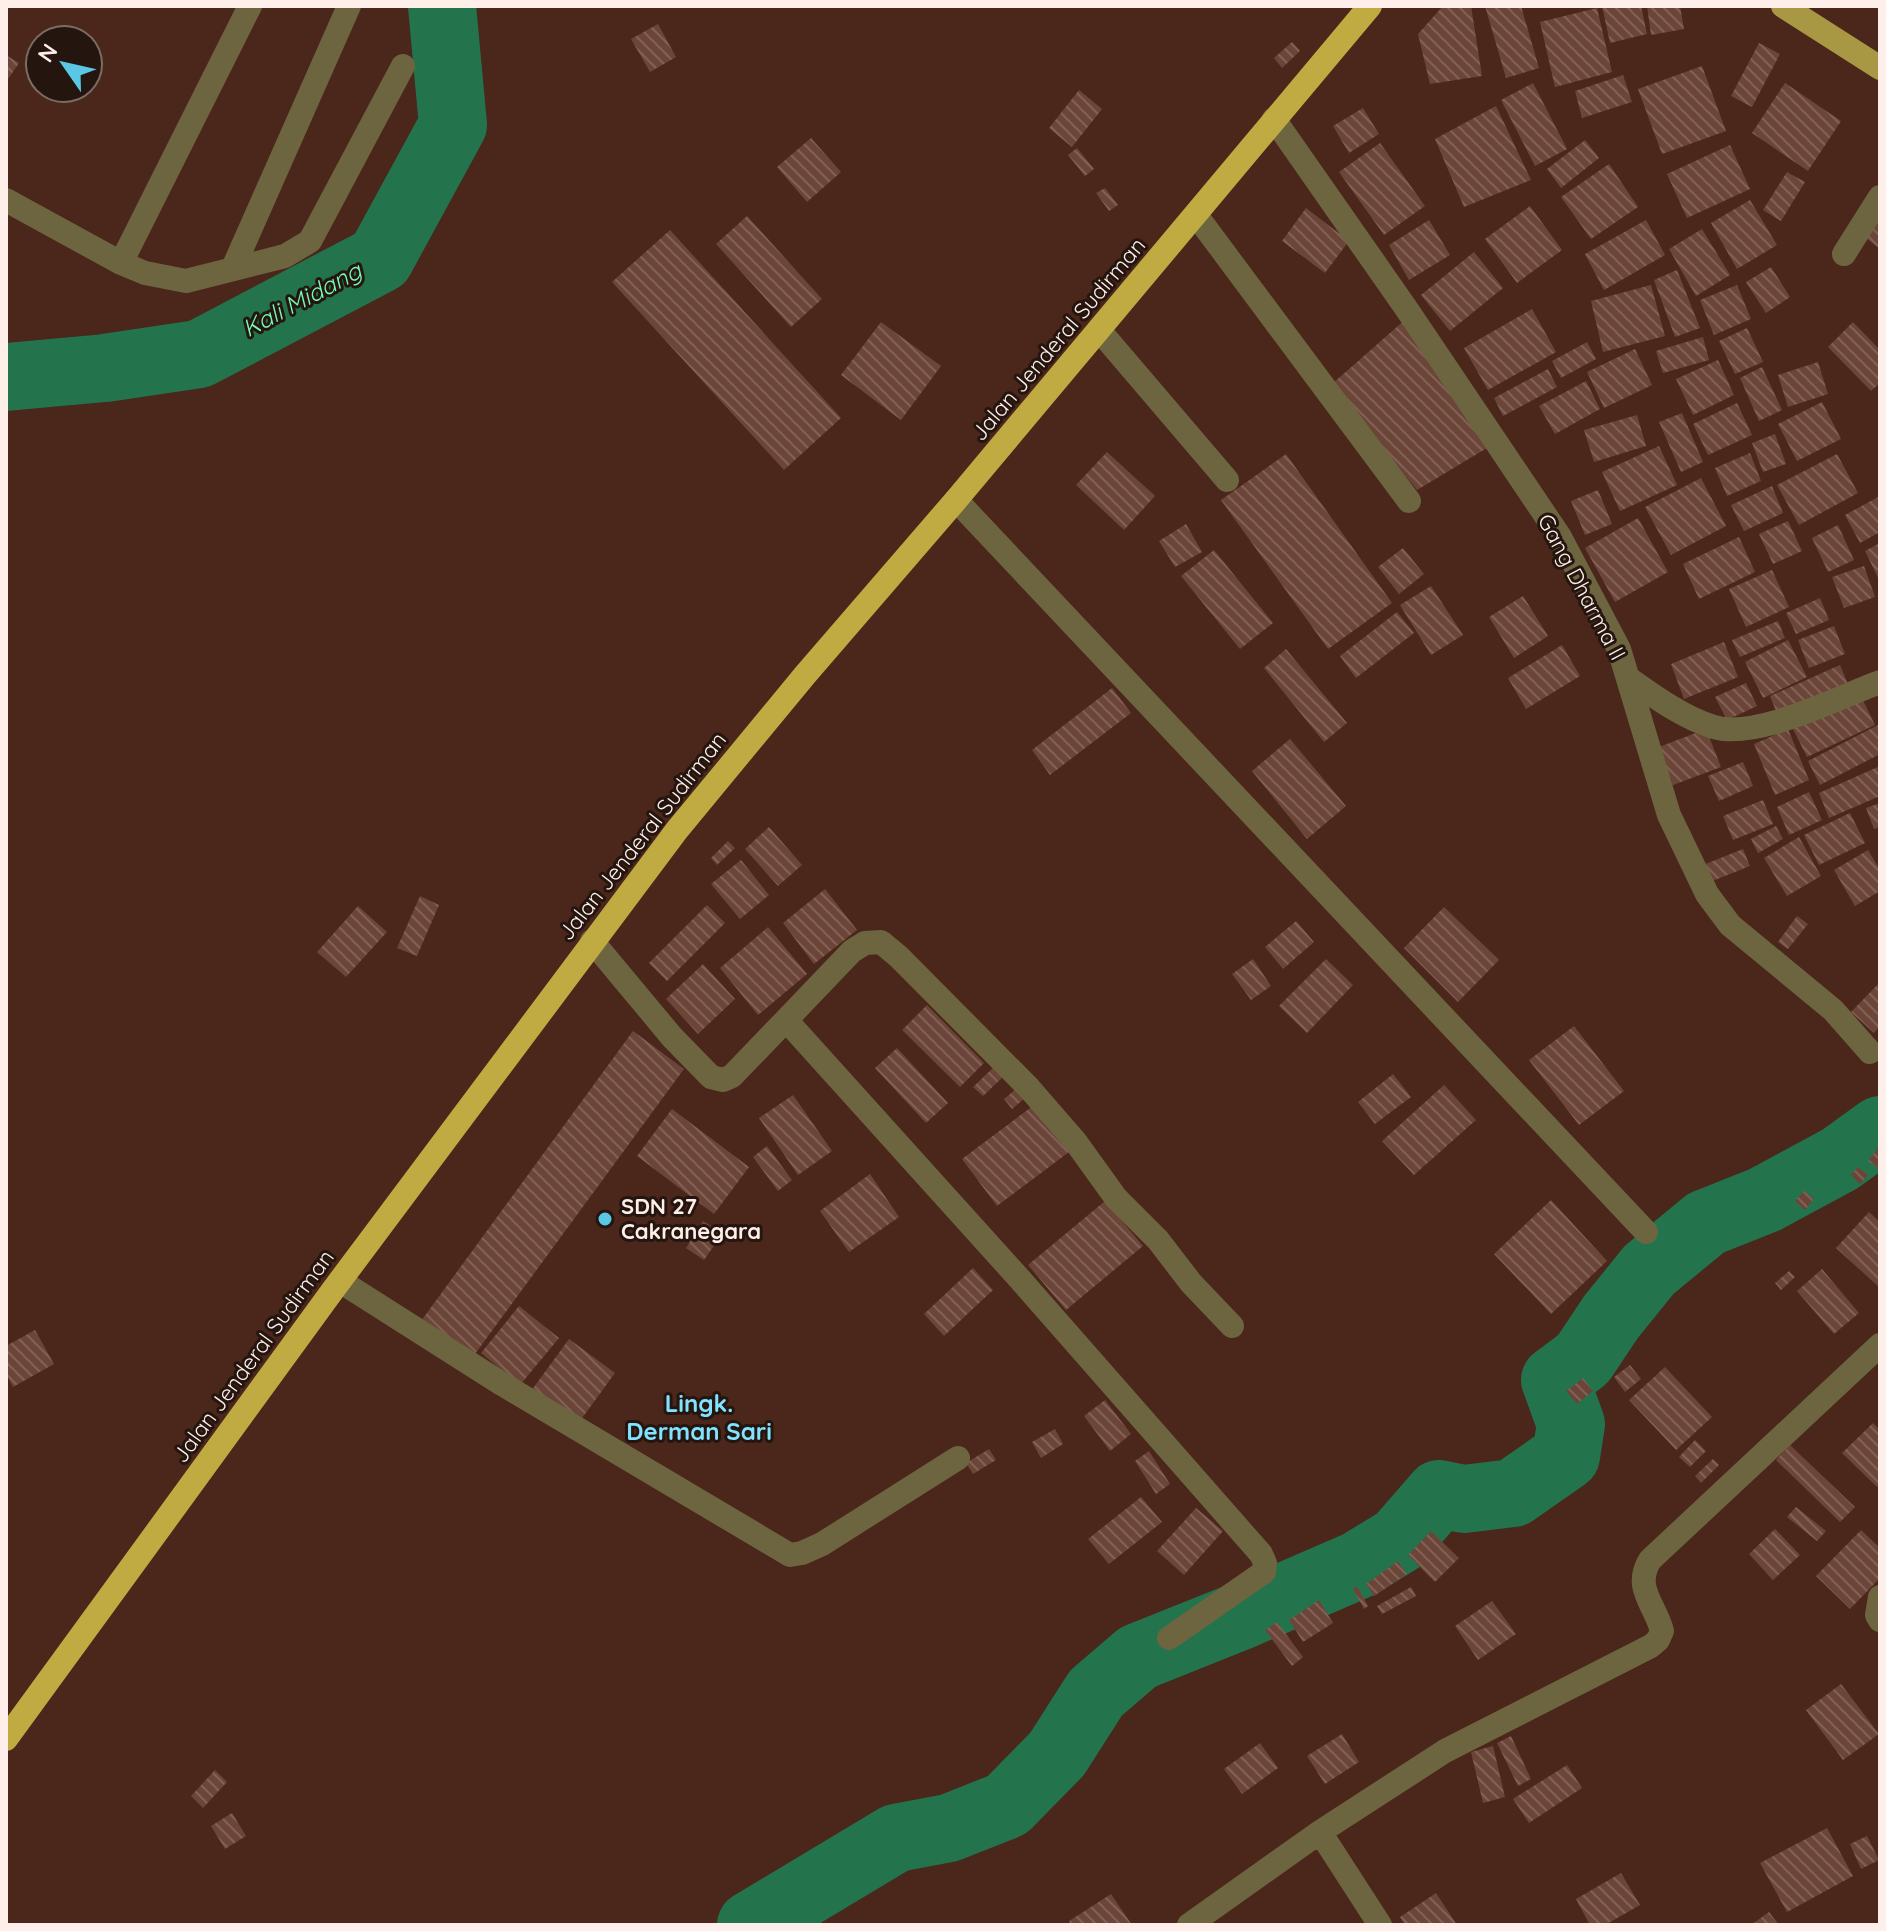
<svg xmlns="http://www.w3.org/2000/svg" width="1886" height="1931" viewBox="0 0 1886 1931" font-family="Quicksand,sans-serif">
  <style>
    .lines { fill: none; stroke-linecap: round; stroke-linejoin: round }
    .river { stroke: #23744d; stroke-width: 68 }
    .building { fill: url(#building-back-hatch) }
    .minor { stroke: #6d653f; stroke-width: 24 }
    .major { stroke: #a89743; stroke-width: 24 }
    .highway { stroke: #bfab42; stroke-width: 24 }
    .poi-dot { fill: #5ac8e5; stroke: #25150f; stroke-width: 3 }
    .labels { text-anchor: middle; stroke-width: 6; stroke-linejoin: round; paint-order: stroke }
    .street-label { font-size: 22px; fill: #feefeb; stroke: #25150f }
    .poi-label { font-size: 22px; font-weight: bold; fill: #feefeb; stroke: #25150f; text-anchor: start }
    .water-label { font-size: 24px; font-style: italic; fill: #74fbb5; stroke: #25150f }
    .neighbourhood-label { font-size: 24px; font-weight: bold; fill: #81e3ff; stroke: #25150f }
  </style>
  <defs>
    <pattern id="building-back-hatch" width="6" height="6" patternUnits="userSpaceOnUse" patternTransform="scale(2)"><rect width="6" height="6" fill="#6c4539"/><path d="M-1 5l2 2M0 0l6 6M5-1l2 2" fill="none" stroke="#826056"/></pattern>
  </defs>
  <rect width="100%" height="100%" fill="#4a261b"/>
  <g class="lines">
    <path class="river" d="M 6,377 L 105,368 L 199,354 L 380,259 L 453,125 L 442,6
      M 751,1925 L 896,1838 L 949,1828 L 1007,1805 L 1057,1754 L 1096,1693 L 1138,1657 L 1238,1617 L 1358,1565 L 1399,1540 L 1439,1494 L 1464,1499 L 1513,1493 L 1566,1456 L 1571,1424 L 1555,1380 L 1583,1359 L 1611,1317 L 1649,1270 L 1706,1223 L 1764,1200 L 1840,1159 L 1880,1130"/>
  </g>
  <path class="building" d="M 1443,6 L 1471,6 L 1482,76 L 1430,84 L 1418,34 Z
    M 1485,6 L 1521,6 L 1539,68 L 1506,78 Z
    M 1602,6 L 1641,6 L 1647,34 L 1610,43 Z
    M 1647,6 L 1680,6 L 1684,29 L 1651,35 Z
    M 1597,8 L 1612,72 L 1555,87 L 1540,22 Z
    M 658,24 L 676,57 L 650,72 L 631,39 Z
    M 1292,42 L 1300,51 L 1282,68 L 1274,58 Z
    M 1759,43 L 1780,54 L 1752,107 L 1731,96 Z
    M 6,55 L 19,63 L 6,82 Z
    M 1702,66 L 1726,131 L 1662,154 L 1638,89 Z
    M 1623,75 L 1632,102 L 1582,118 L 1575,91 Z
    M 1533,83 L 1567,149 L 1535,166 L 1501,100 Z
    M 1785,83 L 1841,121 L 1808,171 L 1752,133 Z
    M 1079,90 L 1102,109 L 1072,147 L 1049,128 Z
    M 1496,106 L 1531,180 L 1464,207 L 1435,139 Z
    M 1363,108 L 1379,134 L 1349,153 L 1333,126 Z
    M 811,138 L 841,172 L 807,202 L 777,167 Z
    M 1585,140 L 1599,158 L 1561,188 L 1547,169 Z
    M 1380,143 L 1425,206 L 1384,235 L 1339,172 Z
    M 1730,145 L 1750,189 L 1687,218 L 1667,174 Z
    M 1077,148 L 1094,169 L 1085,176 L 1068,155 Z
    M 1609,164 L 1638,207 L 1591,239 L 1561,197 Z
    M 1787,172 L 1805,182 L 1781,221 L 1763,210 Z
    M 1105,188 L 1118,205 L 1109,211 L 1096,193 Z
    M 1750,200 L 1777,245 L 1737,269 L 1711,223 Z
    M 1530,206 L 1562,250 L 1517,283 L 1485,239 Z
    M 1306,208 L 1349,241 L 1325,273 L 1282,241 Z
    M 747,216 L 822,299 L 791,327 L 716,244 Z
    M 1880,219 L 1880,249 L 1866,238 Z
    M 1429,220 L 1450,255 L 1409,280 L 1389,245 Z
    M 1646,220 L 1665,255 L 1604,290 L 1585,254 Z
    M 1702,229 L 1730,275 L 1696,296 L 1669,249 Z
    M 670,230 L 841,418 L 784,470 L 612,282 Z
    M 1474,252 L 1503,288 L 1450,331 L 1421,295 Z
    M 1771,267 L 1790,297 L 1766,313 L 1746,282 Z
    M 1677,270 L 1700,328 L 1675,337 L 1654,280 Z
    M 1651,285 L 1665,336 L 1603,352 L 1591,301 Z
    M 1737,285 L 1751,319 L 1714,335 L 1700,300 Z
    M 1532,309 L 1556,352 L 1488,390 L 1464,348 Z
    M 1407,318 L 1492,445 L 1417,490 L 1332,384 Z
    M 881,322 L 941,366 L 901,420 L 841,375 Z
    M 1853,322 L 1880,350 L 1880,383 L 1871,391 L 1828,347 Z
    M 1747,328 L 1763,362 L 1735,374 L 1719,341 Z
    M 1703,337 L 1709,360 L 1663,373 L 1656,351 Z
    M 1587,342 L 1596,359 L 1561,378 L 1552,361 Z
    M 1635,349 L 1652,385 L 1604,408 L 1587,372 Z
    M 1718,360 L 1734,395 L 1693,415 L 1676,379 Z
    M 1818,362 L 1828,394 L 1788,407 L 1778,375 Z
    M 1762,367 L 1782,410 L 1759,421 L 1740,378 Z
    M 1548,369 L 1557,387 L 1503,416 L 1494,398 Z
    M 1586,381 L 1600,409 L 1555,434 L 1539,406 Z
    M 1822,402 L 1841,439 L 1797,461 L 1778,424 Z
    M 1737,403 L 1752,435 L 1708,455 L 1693,424 Z
    M 1682,413 L 1703,462 L 1681,472 L 1659,422 Z
    M 1637,415 L 1646,446 L 1594,462 L 1584,430 Z
    M 1775,434 L 1786,464 L 1763,472 L 1752,443 Z
    M 1659,446 L 1677,485 L 1620,511 L 1602,472 Z
    M 1107,452 L 1155,496 L 1124,530 L 1076,485 Z
    M 1750,453 L 1761,481 L 1727,496 L 1715,468 Z
    M 1286,454 L 1392,603 L 1328,649 L 1221,500 Z
    M 1837,454 L 1858,493 L 1799,525 L 1777,485 Z
    M 1701,478 L 1726,526 L 1671,555 L 1645,507 Z
    M 1772,486 L 1783,513 L 1744,531 L 1731,505 Z
    M 1598,490 L 1612,524 L 1585,535 L 1571,501 Z
    M 1880,496 L 1880,532 L 1860,543 L 1845,515 Z
    M 1638,518 L 1668,572 L 1615,602 L 1585,548 Z
    M 1788,521 L 1802,551 L 1773,564 L 1759,534 Z
    M 1186,524 L 1202,552 L 1175,567 L 1159,541 Z
    M 1838,525 L 1854,560 L 1828,572 L 1812,538 Z
    M 1739,537 L 1755,572 L 1699,599 L 1683,564 Z
    M 1880,543 L 1880,582 L 1865,551 Z
    M 1403,548 L 1424,574 L 1399,594 L 1378,567 Z
    M 1214,550 L 1273,623 L 1240,649 L 1181,576 Z
    M 1864,566 L 1875,597 L 1844,608 L 1832,577 Z
    M 1772,570 L 1789,607 L 1746,627 L 1729,589 Z
    M 1431,586 L 1463,635 L 1431,655 L 1400,605 Z
    M 1523,596 L 1548,636 L 1514,658 L 1489,617 Z
    M 1820,598 L 1829,620 L 1796,634 L 1786,613 Z
    M 1397,612 L 1414,633 L 1356,678 L 1340,656 Z
    M 1778,621 L 1785,638 L 1740,657 L 1732,640 Z
    M 1834,626 L 1845,654 L 1809,668 L 1798,640 Z
    M 1788,640 L 1807,677 L 1763,698 L 1745,662 Z
    M 1724,642 L 1738,677 L 1684,699 L 1671,664 Z
    M 1562,645 L 1580,676 L 1526,709 L 1508,678 Z
    M 1286,649 L 1347,723 L 1324,742 L 1264,668 Z
    M 1840,665 L 1848,684 L 1778,716 L 1770,696 Z
    M 1746,683 L 1757,706 L 1727,720 L 1715,697 Z
    M 1112,688 L 1131,713 L 1050,775 L 1032,750 Z
    M 1860,694 L 1875,725 L 1807,757 L 1792,727 Z
    M 1880,724 L 1880,754 L 1820,785 L 1808,761 Z
    M 1706,729 L 1721,767 L 1673,785 L 1659,747 Z
    M 1788,729 L 1809,780 L 1775,795 L 1754,744 Z
    M 1290,739 L 1346,806 L 1307,839 L 1252,771 Z
    M 1743,762 L 1753,786 L 1719,801 L 1708,776 Z
    M 1880,766 L 1880,796 L 1829,818 L 1819,793 Z
    M 1809,792 L 1822,820 L 1789,835 L 1777,807 Z
    M 1763,800 L 1773,824 L 1733,840 L 1723,816 Z
    M 1880,803 L 1880,827 L 1874,829 L 1866,808 Z
    M 1850,813 L 1865,843 L 1819,865 L 1804,835 Z
    M 1776,826 L 1783,839 L 1758,853 L 1751,839 Z
    M 769,827 L 802,865 L 778,886 L 745,849 Z
    M 1799,837 L 1821,876 L 1787,896 L 1764,858 Z
    M 728,841 L 735,848 L 717,865 L 711,858 Z
    M 1743,849 L 1750,866 L 1710,882 L 1703,865 Z
    M 1868,850 L 1880,870 L 1880,891 L 1855,906 L 1834,870 Z
    M 741,860 L 769,895 L 740,919 L 711,884 Z
    M 825,889 L 857,930 L 814,964 L 783,923 Z
    M 420,896 L 439,905 L 417,956 L 397,948 Z
    M 707,905 L 725,923 L 667,981 L 649,963 Z
    M 358,906 L 387,932 L 346,977 L 317,952 Z
    M 1444,907 L 1499,960 L 1458,1002 L 1404,948 Z
    M 1797,916 L 1808,924 L 1788,949 L 1778,942 Z
    M 1296,921 L 1314,942 L 1283,969 L 1265,947 Z
    M 768,927 L 807,974 L 758,1015 L 720,968 Z
    M 1253,959 L 1271,986 L 1251,1000 L 1232,974 Z
    M 1326,959 L 1353,985 L 1307,1033 L 1279,1006 Z
    M 703,964 L 735,999 L 698,1034 L 666,999 Z
    M 1880,982 L 1880,1026 L 1874,1033 L 1851,1012 Z
    M 927,1005 L 984,1063 L 960,1087 L 902,1030 Z
    M 1574,1026 L 1624,1091 L 1579,1125 L 1529,1060 Z
    M 633,1031 L 684,1069 L 472,1358 L 421,1321 Z
    M 897,1048 L 948,1103 L 926,1123 L 875,1068 Z
    M 996,1065 L 1005,1075 L 983,1096 L 973,1087 Z
    M 1393,1074 L 1411,1097 L 1375,1124 L 1358,1102 Z
    M 1444,1085 L 1476,1120 L 1414,1175 L 1382,1141 Z
    M 1017,1088 L 1025,1098 L 1012,1109 L 1004,1099 Z
    M 793,1095 L 832,1151 L 798,1175 L 759,1118 Z
    M 1034,1105 L 1069,1152 L 997,1206 L 962,1159 Z
    M 672,1109 L 749,1167 L 714,1214 L 637,1156 Z
    M 1880,1145 L 1880,1169 L 1868,1161 Z
    M 767,1146 L 792,1180 L 778,1191 L 753,1157 Z
    M 1858,1167 L 1868,1175 L 1860,1184 L 1851,1175 Z
    M 870,1174 L 899,1217 L 849,1252 L 820,1211 Z
    M 1804,1191 L 1814,1199 L 1805,1210 L 1795,1201 Z
    M 1551,1200 L 1607,1261 L 1551,1314 L 1494,1254 Z
    M 1105,1201 L 1143,1246 L 1066,1310 L 1028,1265 Z
    M 1869,1212 L 1880,1222 L 1880,1288 L 1836,1248 Z
    M 703,1221 L 722,1234 L 704,1260 L 686,1248 Z
    M 973,1268 L 993,1290 L 944,1336 L 924,1314 Z
    M 1822,1269 L 1859,1313 L 1834,1334 L 1797,1291 Z
    M 1789,1271 L 1795,1277 L 1781,1290 L 1775,1283 Z
    M 519,1306 L 559,1338 L 520,1385 L 481,1353 Z
    M 35,1330 L 54,1364 L 13,1387 L 6,1373 L 6,1346 Z
    M 569,1339 L 615,1373 L 577,1425 L 531,1391 Z
    M 1630,1365 L 1641,1379 L 1625,1392 L 1614,1377 Z
    M 1665,1367 L 1712,1417 L 1676,1450 L 1629,1400 Z
    M 1583,1378 L 1593,1391 L 1577,1404 L 1566,1391 Z
    M 1105,1400 L 1131,1434 L 1110,1451 L 1084,1416 Z
    M 1873,1423 L 1880,1430 L 1880,1484 L 1877,1487 L 1842,1453 Z
    M 1055,1429 L 1063,1444 L 1041,1458 L 1032,1442 Z
    M 1695,1440 L 1706,1451 L 1690,1467 L 1679,1457 Z
    M 1790,1445 L 1855,1507 L 1840,1522 L 1776,1460 Z
    M 989,1449 L 996,1460 L 973,1474 L 966,1463 Z
    M 1149,1451 L 1170,1484 L 1156,1494 L 1135,1461 Z
    M 1713,1459 L 1719,1465 L 1701,1483 L 1695,1476 Z
    M 1141,1497 L 1162,1522 L 1109,1564 L 1088,1539 Z
    M 1796,1507 L 1826,1531 L 1817,1541 L 1787,1517 Z
    M 1196,1508 L 1223,1531 L 1184,1575 L 1157,1551 Z
    M 1775,1529 L 1800,1555 L 1773,1580 L 1749,1554 Z
    M 1861,1530 L 1880,1548 L 1880,1578 L 1850,1609 L 1816,1576 Z
    M 1431,1531 L 1459,1558 L 1435,1582 L 1408,1555 Z
    M 1398,1561 L 1407,1574 L 1374,1596 L 1366,1584 Z
    M 1357,1586 L 1368,1606 L 1364,1609 L 1353,1589 Z
    M 1411,1587 L 1416,1596 L 1382,1614 L 1377,1606 Z
    M 1319,1600 L 1333,1623 L 1303,1642 L 1289,1620 Z
    M 1492,1601 L 1516,1634 L 1478,1660 L 1455,1626 Z
    M 1277,1622 L 1303,1657 L 1292,1666 L 1265,1630 Z
    M 1841,1684 L 1879,1734 L 1843,1760 L 1806,1710 Z
    M 1342,1734 L 1359,1762 L 1325,1784 L 1307,1756 Z
    M 1511,1736 L 1531,1779 L 1518,1786 L 1497,1743 Z
    M 1260,1743 L 1278,1768 L 1242,1794 L 1224,1769 Z
    M 1493,1746 L 1505,1797 L 1483,1803 L 1471,1752 Z
    M 1567,1765 L 1582,1788 L 1529,1823 L 1513,1799 Z
    M 215,1770 L 227,1782 L 203,1808 L 191,1796 Z
    M 232,1813 L 246,1836 L 225,1849 L 211,1826 Z
    M 1827,1828 L 1853,1876 L 1787,1912 L 1760,1863 Z
    M 1867,1836 L 1879,1860 L 1861,1869 L 1850,1844 Z
    M 1621,1873 L 1640,1905 L 1605,1925 L 1590,1925 L 1576,1899 Z
    M 1436,1893 L 1457,1925 L 1405,1925 L 1400,1917 Z
    M 1111,1894 L 1132,1925 L 1071,1925 L 1069,1921 Z
    M 1769,1912 L 1779,1925 L 1751,1925 Z"/>
  <g class="lines">
    <path class="minor" d="M 1274,119 L 1408,311 L 1560,537 L 1619,649 L 1669,815 L 1707,894 L 1730,925 L 1833,1010 L 1870,1052
      M 6,200 L 121,263 L 145,273 L 186,281 L 285,256 L 310,241 L 403,66
      M 1196,215 L 1409,501
      M 1844,254 L 1880,197
      M 121,263 L 250,6
      M 233,268 L 349,6
      M 1099,330 L 1227,480
      M 956,500 L 1646,1232
      M 1628,678 C 1652,695 1685,719 1714,727 C 1756,740 1839,697 1880,682
      M 592,941 L 672,1037 L 711,1077 L 723,1080 L 732,1076 L 786,1020 L 1017,1276 L 1261,1554 L 1265,1563 L 1264,1572 L 1169,1638
      M 786,1020 L 852,951 L 865,943 L 881,942 L 899,957 L 1029,1088 L 1075,1141 L 1116,1198 L 1158,1240 L 1191,1283 L 1232,1326
      M 340,1281 L 502,1384 L 790,1555 L 802,1553 L 822,1544 L 958,1458
      M 1880,1597 L 1877,1615 L 1880,1620
      M 1320,1832 L 1380,1925
      M 1189,1925 L 1320,1832 L 1445,1751 L 1651,1646 L 1658,1640 L 1662,1631 C 1655,1604 1633,1588 1650,1560 L 1880,1345"/>
    <path class="major" d="M 1783,6 L 1880,68"/>
    <path class="highway" d="M 6,1739 L 333,1290 L 677,830 L 805,675 L 956,500 L 1370,6"/>
  </g>
  <circle class="poi-dot" cx="605" cy="1219" r="8"/>
  <g class="labels">
    <g class="street-label">
      <text transform="translate(1058 339) rotate(-50)" y="8">Jalan Jenderal Sudirman</text>
      <text transform="translate(1582 587) rotate(62)" y="8">Gang Dharma II</text>
      <text transform="translate(642 836) rotate(-52)" y="8">Jalan Jenderal Sudirman</text>
      <text transform="translate(253 1356) rotate(-54)" y="8">Jalan Jenderal Sudirman</text>
    </g>
    <g class="poi-label">
      <text x="621" y="1214">SDN 27<tspan x="621" dy="25">Cakranegara</tspan></text>
    </g>
    <g class="water-label">
      <text transform="translate(302 300) rotate(-28)" y="8">Kali Midang</text>
    </g>
    <g class="neighbourhood-label">
      <text x="699" y="1412">Lingk.<tspan x="699" dy="28">Derman Sari</tspan></text>
    </g>
  </g>
  <rect width="1886" height="1931" fill="none" stroke="#feefeb" stroke-width="16"/>
  <g transform="translate(64 64) rotate(304)"><circle r="38" fill="#25150f" stroke="#7c6c67" stroke-width="2"/>
  <path d="M0-6L14 30L0 20L-14 30Z" fill="#5ac8e5"/>
  <text y="-12" font-size="22" font-weight="bold" text-anchor="middle" fill="#feefeb">N</text>
  </g>
</svg>
